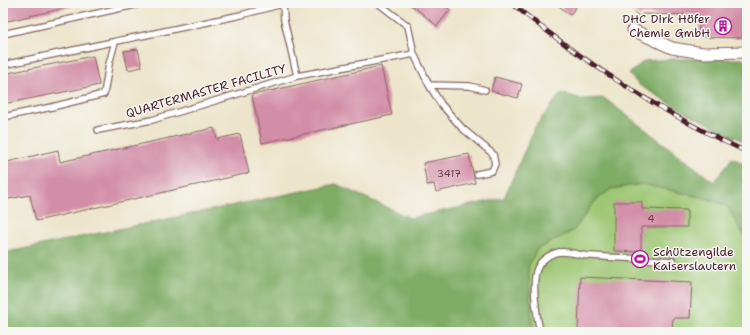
<svg xmlns="http://www.w3.org/2000/svg" width="750" height="335" viewBox="0 0 750 335" font-family="'Shantell Sans',sans-serif">
  <style>
    .green { fill: #9dc773; stroke: #74734f }
    .forest { fill: #7eac65; stroke: #646648 }
    .building { fill: #d38ea7 }
    .lines { fill: none; stroke-linecap: round; stroke-linejoin: round }
    .lane-casing { stroke: #836463; stroke-width: 8 }
    .street-casing { stroke: #836463; stroke-width: 13 }
    .lane { stroke: #fff; stroke-width: 5.5 }
    .street { stroke: #fff; stroke-width: 11 }
    .rail-casing { stroke: #4a1f2b; stroke-width: 4.5 }
    .rail { stroke: #f6f6f2; stroke-width: 3; stroke-dasharray: 9; stroke-linecap: butt }
    .labels { text-anchor: middle; stroke-width: 3; stroke-linejoin: round; paint-order: stroke }
    .number-label { font-size: 10px; fill: #6c3b4a }
    .poi-label { font-size: 12px; fill: #4a1f2b; stroke: #f6f6f2; text-anchor: end }
    .street-label { font-size: 12px; fill: #4a1f2b; stroke: #f6f6f2 }
  </style>
  <rect width="100%" height="100%" fill="#f6f6f2"/>
  <filter id="ink" filterUnits="userSpaceOnUse"><feTurbulence type="fractalNoise" baseFrequency=".025" numOctaves="2"/><feDisplacementMap in="SourceGraphic" scale="8" xChannelSelector="R" yChannelSelector="G"/><feConvolveMatrix kernelMatrix="1 2 1 2 8 2 1 2 1" color-interpolation-filters="sRGB"/></filter>
  <filter id="wash" filterUnits="userSpaceOnUse"><feTurbulence type="fractalNoise" baseFrequency=".012" numOctaves="4" result="noise"/><feDisplacementMap in="SourceGraphic" scale="16" xChannelSelector="R" yChannelSelector="G"/><feGaussianBlur stdDeviation="0.9" result="paint"/><feColorMatrix in="noise" values="0 0 0 0 0 0 0 0 0 0 0 0 0 0 0 0 0 1.4 0 .05"/><feComposite in="paint" operator="in"/></filter>
  <g filter="url(#wash)">
    <rect width="100%" height="100%" fill="#ede5cb"/>
    <path class="green" d="M 642,184 L 709,199 L 727,206 L 747,240 L 747,332 L 534,332 L 532,322 L 528,267 L 536,250 L 574,230 L 594,202 L 611,189 Z"/>
    <path class="forest" d="M 674,59 L 747,59 L 747,143 L 685,112 L 639,85 L 629,74 L 644,61 Z
      M 561,93 L 582,99 L 604,98 L 714,182 L 732,158 L 747,165 L 747,240 L 727,206 L 709,199 L 642,184 L 611,189 L 594,202 L 574,230 L 536,250 L 528,267 L 532,322 L 534,332 L 3,332 L 3,253 L 336,184 L 410,218 L 504,198 L 535,127 Z"/>
    <g id="blocks">
      <path class="building" d="M 3,3 L 70,3 L 70,7 L 3,22 Z
        M 409,3 L 442,3 L 450,10 L 437,26 Z
        M 555,3 L 579,3 L 570,15 Z
        M 624,3 L 747,3 L 747,38 L 699,37 L 699,15 L 642,14 L 640,17 Z
        M 138,49 L 142,67 L 128,70 L 124,51 Z
        M 93,56 L 99,85 L 3,104 L 3,74 Z
        M 381,66 L 392,115 L 262,143 L 252,95 Z
        M 495,77 L 522,84 L 518,98 L 491,91 Z
        M 214,128 L 217,139 L 240,134 L 249,173 L 36,221 L 30,195 L 3,200 L 3,163 L 58,150 L 60,162 Z
        M 469,154 L 475,183 L 436,192 L 434,184 L 427,185 L 423,163 Z
        M 614,202 L 642,202 L 642,209 L 687,210 L 687,227 L 641,227 L 641,252 L 614,251 Z
        M 580,277 L 692,282 L 690,318 L 673,318 L 672,332 L 578,332 Z"/>
    </g>
  </g>
  <g filter="url(#ink)">
    <use href="#blocks" fill-opacity="0" stroke="#836463" stroke-width="1"/>
    <g class="lines">
      <g class="lane-casing">
        <path id="lane" d="M 283,3 L 284,20 L 297,76
          M 378,3 L 408,26 L 414,54 L 429,85 L 470,86 L 485,90
          M 3,34 L 144,3
          M 3,65 L 241,15 L 282,4
          M 429,85 L 441,104 L 462,128 L 493,154 L 495,164 L 492,171 L 477,174
          M 3,117 L 52,107 L 104,94 L 109,64 L 115,42
          M 98,130 L 152,120 L 297,76 L 414,54
          M 540,332 C 537,318 532,286 536,272 C 538,263 546,256 555,253 C 566,249 579,256 591,256 C 618,258 645,259 673,261"/>
      </g>
      <g class="street-casing">
        <path id="street" d="M 633,30 L 672,48 L 703,53 L 747,52"/>
      </g>
      <use href="#lane" class="lane"/>
      <use href="#street" class="street"/>
      <g class="rail-casing">
        <path id="rail" d="M 511,3 C 584,62 662,114 747,152"/>
      </g>
      <use href="#rail" class="rail"/>
    </g>
  </g>
  <defs>
    <g id="building-ring" transform="scale(0.9)"><circle r="9.5" fill="#f6f6f2" stroke="#b5179e" stroke-width="1.5"/><path d="M-4-6H4V6H1V3H-1V6H-4ZM-2.5-4.3h1.7v1.8h-1.7ZM.8-4.3h1.7v1.8H.8ZM-2.5-1h1.7V.8h-1.7ZM.8-1h1.7V.8H.8Z" fill="#b5179e"/></g>
    <g id="stadium-ring" transform="scale(0.9)"><circle r="9.5" fill="#f6f6f2" stroke="#b5179e" stroke-width="1.5"/><path d="M0-5a6.5 5 0 1 0 0 10a6.5 5 0 1 0 0-10ZM-3.5-1.8h7v3.6h-7Z" fill="#b5179e"/></g>
  </defs>
  <g fill-rule="evenodd">
    <use href="#building-ring" x="723" y="26"/>
    <use href="#stadium-ring" x="640" y="259"/>
  </g>
  <g class="labels">
    <g class="number-label">
      <text x="449" y="177">3417</text>
      <text x="651" y="222">4</text>
    </g>
    <g class="poi-label">
      <text x="710" y="23">DHC Dirk Höfer<tspan x="710" dy="14">Chemie GmbH</tspan></text>
      <text x="653" y="256" text-anchor="start">Schützengilde<tspan x="653" dy="14">Kaiserslautern</tspan></text>
    </g>
    <g class="street-label">
      <text transform="translate(206 91) rotate(-16)" y="4">QUARTERMASTER FACILITY</text>
    </g>
  </g>
  <rect width="750" height="335" fill="none" stroke="#f6f6f2" stroke-width="16"/>
</svg>
